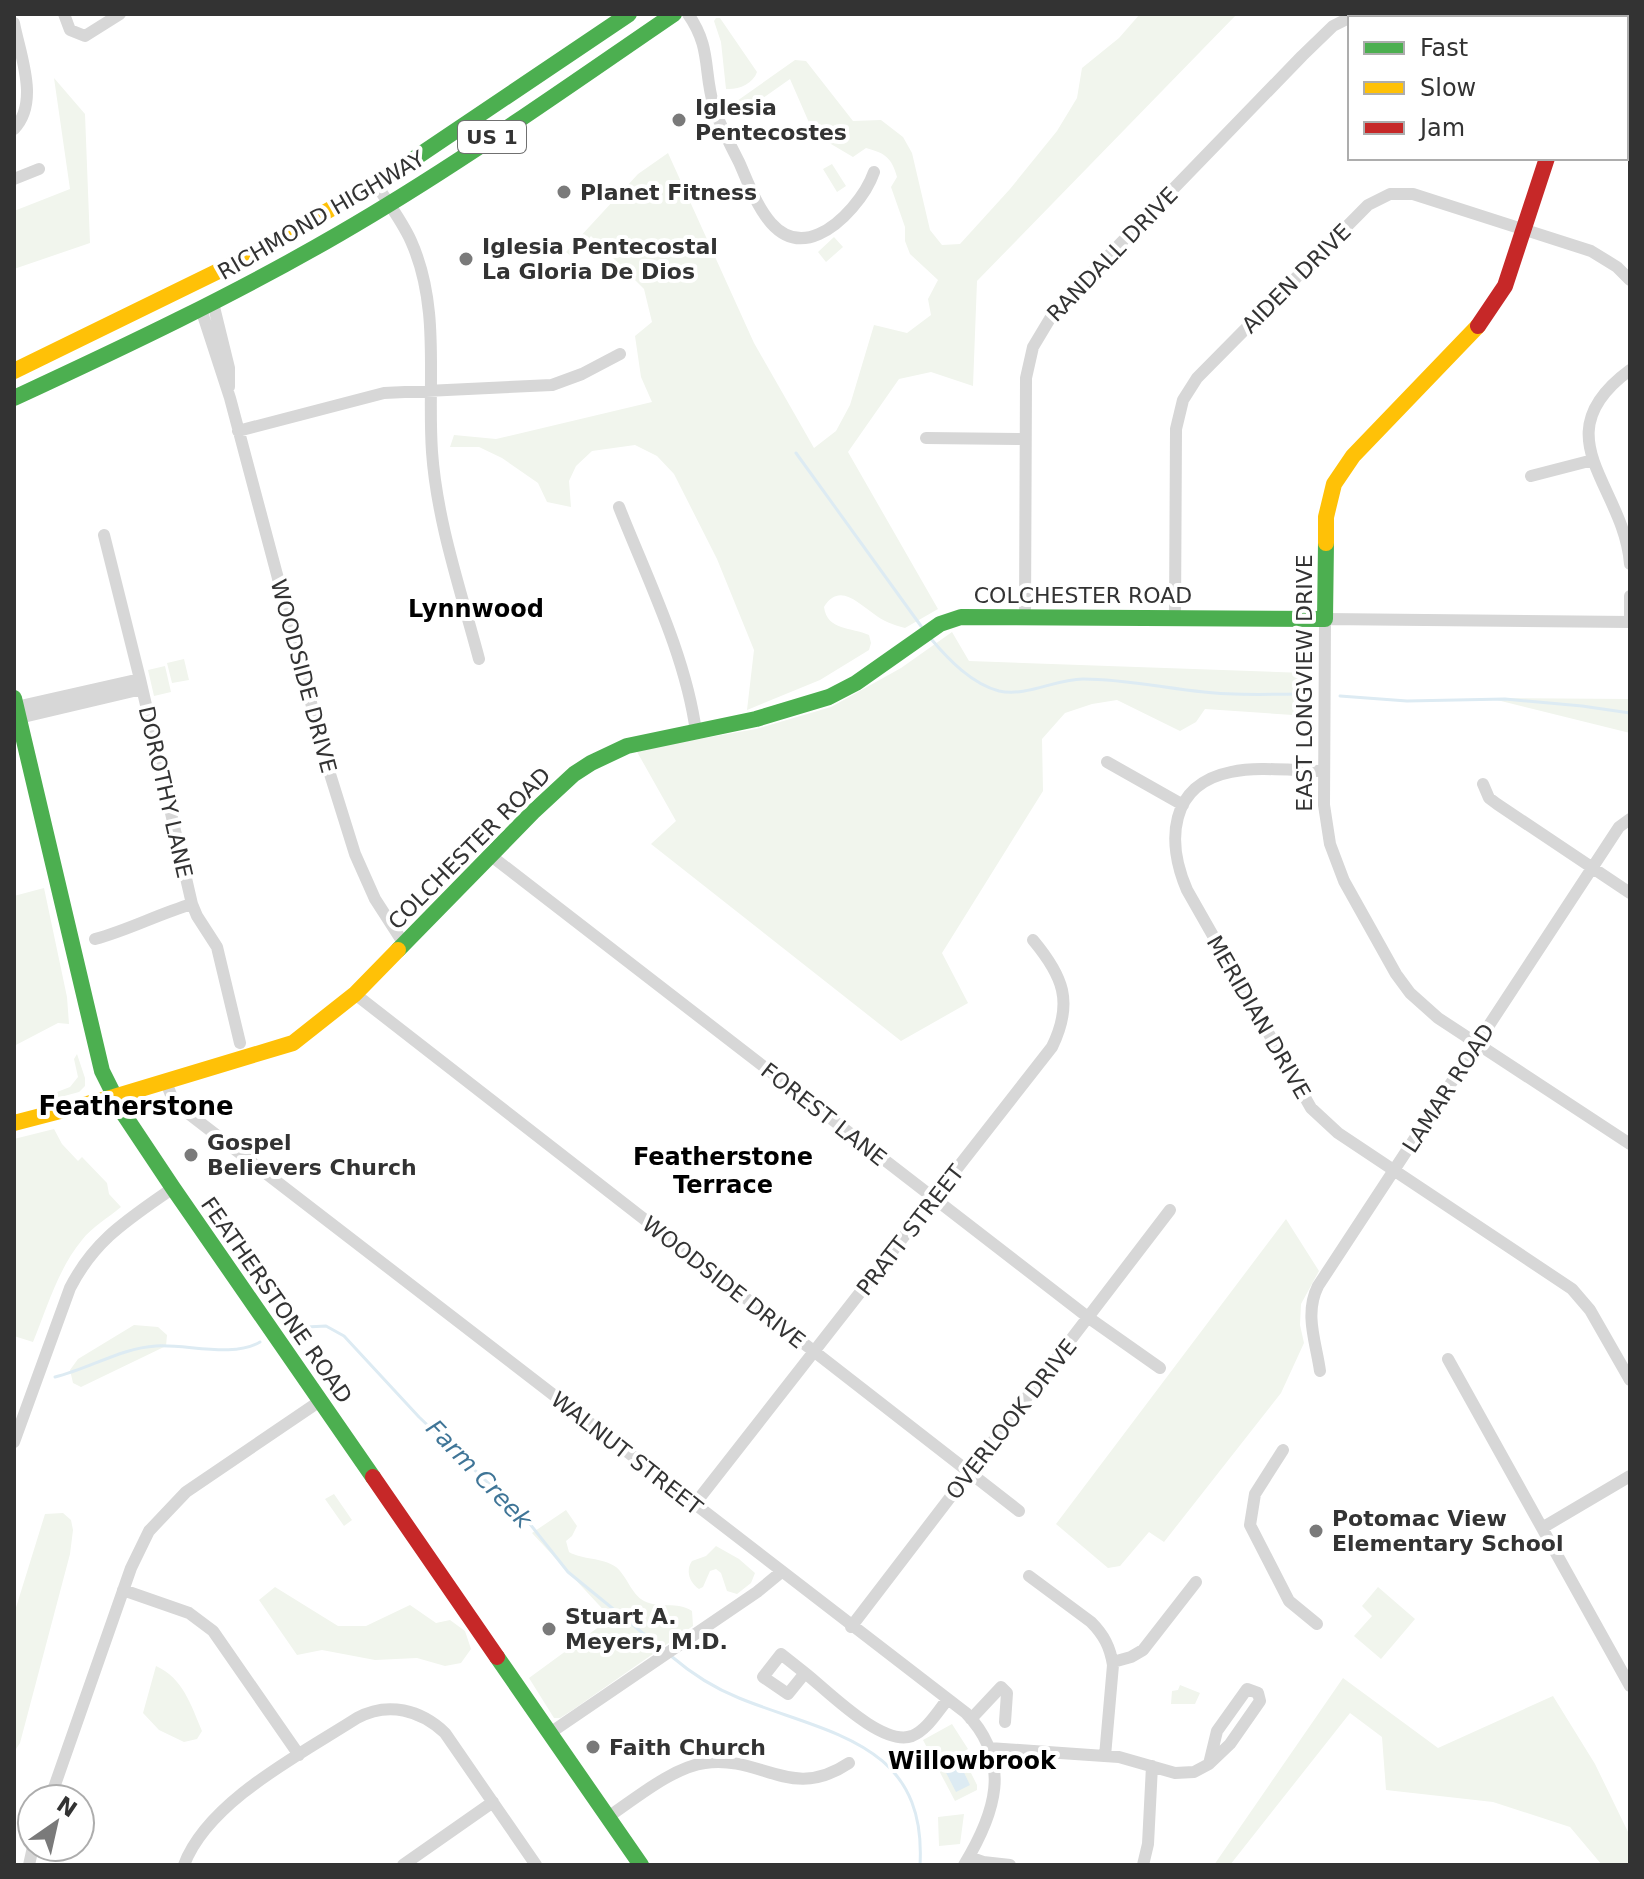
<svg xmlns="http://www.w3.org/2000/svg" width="1644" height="1879" viewBox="0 0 1644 1879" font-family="'DejaVu Sans',sans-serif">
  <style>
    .green { fill: #f1f5ed }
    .water { fill: #ddebf3 }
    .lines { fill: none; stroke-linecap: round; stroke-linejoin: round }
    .stream { stroke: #ddebf3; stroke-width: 3 }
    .street { stroke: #d7d7d7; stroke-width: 12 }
    .fast { stroke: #4caf50; stroke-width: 16 }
    .slow { stroke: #ffc107; stroke-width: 16 }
    .jam { stroke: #c62828; stroke-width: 16 }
    .poi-dot { fill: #7a7a7a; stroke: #fff; stroke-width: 3 }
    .labels { text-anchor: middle; stroke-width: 8; stroke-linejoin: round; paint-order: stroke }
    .shield { fill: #fff; stroke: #707070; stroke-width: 2 }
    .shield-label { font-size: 20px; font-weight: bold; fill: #333 }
    .poi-label { font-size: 22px; font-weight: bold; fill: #333; stroke: #fff; text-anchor: start }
    .street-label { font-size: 22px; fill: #333; stroke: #fff }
    .neighbourhood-label { font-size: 24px; font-weight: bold; fill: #000; stroke: #fff }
    .water-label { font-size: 24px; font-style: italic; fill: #3f7597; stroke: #fff }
    .quarter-label { font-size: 26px; font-weight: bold; fill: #000; stroke: #fff }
  </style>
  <rect width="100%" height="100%" fill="#fff"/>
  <path class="green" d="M 1140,14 L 1237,14 L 977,281 L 973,386 L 931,372 L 899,379 L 848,452 L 938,609 L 905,628 C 893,625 883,621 874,614 C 858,603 839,582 824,607 C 827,631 852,627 869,635 L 871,643 L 869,650 L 820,680 L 747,710 L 754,650 L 717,559 L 674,474 L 657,456 L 635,445 L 592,451 L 576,466 L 569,481 L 571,507 L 547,502 L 538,483 L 502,458 L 479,447 L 450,447 L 454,435 L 496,439 L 652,402 L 641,377 L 635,336 L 652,322 L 644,289 L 591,236 L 573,258 L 566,252 L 638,174 L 668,153 L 754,343 L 814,448 L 836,431 L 850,405 L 874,325 L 907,333 L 931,315 L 928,299 L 938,280 L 910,254 L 905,241 L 905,227 L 891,187 L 897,177 C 892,158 885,153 866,148 L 853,157 L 814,134 L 790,79 L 733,119 L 727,108 L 795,60 L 806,61 L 853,121 L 881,120 L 903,137 L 912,153 L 930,230 L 942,245 L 960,244 L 1010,189 L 1057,131 L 1077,98 L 1082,68 L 1119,38 Z
    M 716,18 L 720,18 L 757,72 C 753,84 738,90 726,89 L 721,42 L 714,21 Z
    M 54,78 L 85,114 L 90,243 L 14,269 L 14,211 L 70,189 Z
    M 832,164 L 846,186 L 837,192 L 823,169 Z
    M 834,237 L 843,247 L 826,262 L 818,252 Z
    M 952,632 L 969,661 L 1306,673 L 1308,716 L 1205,709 L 1196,722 L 1180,731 L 1117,700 L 1092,704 L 1065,713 L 1042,739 L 1043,791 L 942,953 L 968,1003 L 901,1041 L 651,844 L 676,821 L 636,750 L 756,729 L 831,707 L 901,668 Z
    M 184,659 L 189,680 L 172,683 L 167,663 Z
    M 165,666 L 171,692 L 154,696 L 148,670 Z
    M 1489,698 L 1630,699 L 1630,733 Z
    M 44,888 L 67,997 L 69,1024 L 58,1023 L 14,1046 L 14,896 Z
    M 77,1054 L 85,1078 L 85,1086 L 79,1092 L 57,1098 L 57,1092 L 70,1087 L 78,1077 L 74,1059 Z
    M 54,1129 L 62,1144 L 78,1161 L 82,1157 L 107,1183 L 109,1194 L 121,1207 C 108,1218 92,1227 82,1240 C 58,1269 47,1308 33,1342 L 14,1336 L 14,1139 Z
    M 1286,1219 L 1319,1271 L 1301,1304 L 1300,1325 L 1304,1343 L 1281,1393 L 1164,1542 L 1149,1532 L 1120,1566 L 1108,1568 L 1056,1524 Z
    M 134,1325 L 158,1327 L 167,1335 L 166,1346 L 81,1387 L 73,1383 L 70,1370 L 78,1359 Z
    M 334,1494 L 352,1520 L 344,1526 L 325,1499 Z
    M 566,1510 L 577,1526 L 572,1536 L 566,1541 L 569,1552 C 583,1560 601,1557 616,1567 C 627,1576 631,1594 644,1601 C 659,1609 677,1601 692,1611 L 693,1626 L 574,1709 L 560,1718 L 554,1718 L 529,1678 L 611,1618 L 532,1533 Z
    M 63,1513 L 71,1520 L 73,1530 L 70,1554 L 20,1743 L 14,1752 L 14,1614 L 45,1514 Z
    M 716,1546 L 739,1559 L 755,1573 L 751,1583 L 737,1594 L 727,1591 L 721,1573 L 716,1569 L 710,1571 L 703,1587 L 699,1589 C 690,1583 685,1571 692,1561 L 706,1556 Z
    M 275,1587 L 338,1626 L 366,1626 L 410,1605 L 436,1623 L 450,1620 L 465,1631 L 471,1649 L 461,1663 L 445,1666 L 417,1658 L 375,1660 L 322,1650 L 297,1655 L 259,1600 Z
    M 1378,1587 L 1415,1619 L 1381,1659 L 1354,1636 L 1372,1616 L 1362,1606 Z
    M 156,1666 C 183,1678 191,1705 202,1731 L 197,1739 L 184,1742 L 159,1730 L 143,1713 Z
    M 1343,1678 L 1438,1748 L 1553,1696 L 1595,1764 L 1630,1836 L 1630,1865 L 1602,1865 L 1570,1827 L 1493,1802 L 1386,1790 L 1382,1737 L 1350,1713 L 1230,1865 L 1214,1865 Z
    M 1180,1685 L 1200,1693 L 1195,1704 L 1171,1704 L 1172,1691 L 1178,1690 Z
    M 952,1724 L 968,1749 L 961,1753 L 977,1785 L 977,1790 L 955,1801 L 923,1740 Z
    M 964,1814 L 960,1844 L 939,1846 L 938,1817 Z"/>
  <path class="water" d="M 954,1752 L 970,1785 L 956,1792 L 939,1759 Z"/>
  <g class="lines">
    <path class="stream" d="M 796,453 L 921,626
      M 932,640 C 949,660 972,684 999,691 C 1027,697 1055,679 1083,679 C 1124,679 1164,688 1204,692 C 1236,696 1270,694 1302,694
      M 1340,696 L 1407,701 L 1505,699 L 1582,706 L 1630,713
      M 287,1328 L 326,1326 L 344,1336 L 419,1417 L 526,1519 L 568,1572 L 661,1648
      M 55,1377 C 89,1369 121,1348 156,1346 C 187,1344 233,1358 260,1342
      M 671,1656 C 692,1674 714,1688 739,1698 C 827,1734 927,1741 920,1865"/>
    <path class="street" d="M 64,14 L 70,30 L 85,36 L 120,14
      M 688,14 C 712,48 703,71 714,107 C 720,126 730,144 739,162 C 753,193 772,255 819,234 C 842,224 866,195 874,172
      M 1396,14 L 1416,18
      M 1437,18 L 1438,14
      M 14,23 C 20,55 40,102 14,129
      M 1626,76 L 1630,77
      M 14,179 L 39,169
      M 376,184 C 388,203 402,221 411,241 C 441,308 427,381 432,452 C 437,522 461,591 479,659
      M 213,303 L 229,368 L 229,387
      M 201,309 L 230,398 L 330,774 L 355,854 L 375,899 L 404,944
      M 1630,370 C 1540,436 1624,485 1630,564
      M 238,431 L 384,393 L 552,385 L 582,374 L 620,354
      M 926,438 L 1025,439
      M 1531,476 L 1593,460
      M 619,507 C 647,578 686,656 696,732
      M 104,535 L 140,679 L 192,904 L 197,916 L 217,947 L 240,1043
      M 1025,616 L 1026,378 L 1033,347 L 1054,312 L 1302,56 L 1333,26 L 1357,14
      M 1175,618 L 1176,429 L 1183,400 L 1197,378 L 1368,205 L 1390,194 L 1413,194 L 1591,251 L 1617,267 L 1630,280
      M 1630,622 L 1325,619 L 1324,805 L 1330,844 L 1344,881 L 1396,974 L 1410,993 L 1438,1018 L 1630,1144
      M 1630,622 L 1630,596
      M 16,707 L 140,679
      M 19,718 L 142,689
      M 1107,762 L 1183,805
      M 1324,771 C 1294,771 1259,766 1231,772 C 1169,784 1166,842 1187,890 L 1311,1108 L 1338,1133 L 1572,1289 L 1590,1310 L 1630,1380
      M 1483,784 L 1489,798 L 1497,804 L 1630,893
      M 490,855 L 1089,1318 L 1160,1368
      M 95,939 C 129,930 158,914 192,904
      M 355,994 L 1019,1511
      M 166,1082 L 173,1100 L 180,1107 L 966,1713 C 1013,1762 995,1814 964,1865
      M 1448,1359 L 1630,1686
      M 1320,1371 C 1316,1342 1304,1314 1318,1286 L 1619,827 L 1630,819
      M 14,1442 L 70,1288 C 95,1239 129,1219 173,1188
      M 1283,1450 L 1255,1494 L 1250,1525 L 1289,1601 L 1317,1624
      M 694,1505 L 1052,1047 C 1074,1002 1063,976 1033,940
      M 1542,1528 L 1630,1476
      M 1029,1576 L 1091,1622 C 1104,1635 1110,1647 1113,1665 L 1105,1756
      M 123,1590 L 189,1613 L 213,1631 L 299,1755
      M 851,1627 L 1170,1210
      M 781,1654 L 805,1673 L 788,1694 L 763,1677 Z
      M 1113,1662 L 1131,1657 L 1143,1650 L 1196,1582
      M 805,1673 C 828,1691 882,1747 912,1736 C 927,1730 937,1712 948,1699
      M 1247,1689 L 1258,1693 L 1260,1701 L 1230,1744 L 1209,1764 L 1217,1731 Z
      M 971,1719 L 1001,1687 L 1007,1693 L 1005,1722
      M 550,1733 L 757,1592 L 780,1573
      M 989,1748 L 1119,1757 L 1175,1773 L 1194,1772 L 1209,1764
      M 50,1799 L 131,1568 L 149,1531 L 186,1492 L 320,1401
      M 608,1817 C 635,1799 673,1767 705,1763 C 762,1755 791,1802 849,1763
      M 969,1857 L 983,1862 L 1010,1865
      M 29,1865 L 33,1847
      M 184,1865 C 208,1801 301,1754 357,1718 C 388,1701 421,1710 445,1733 L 536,1865
      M 403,1865 L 493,1802
      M 1143,1865 L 1148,1844 L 1152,1766"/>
    <path class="fast" d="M 387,177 L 629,14
      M 14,398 C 124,347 234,295 339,234 C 455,167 564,89 674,14
      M 14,698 L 102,1071 L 123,1113 L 173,1188 L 373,1477
      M 398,950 L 533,812 L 574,774 L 591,763 L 627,746 L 756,719 L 829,697 L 856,683 L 940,624 L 961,617 L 1325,619 L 1326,543
      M 497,1657 L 641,1865"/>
    <path class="slow" d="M 1593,18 L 1594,14
      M 14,371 L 243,259 L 387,177
      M 1326,543 L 1326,517 L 1334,484 L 1353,456 L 1478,326
      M 14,1123 L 114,1097 L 293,1043 L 355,994 L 398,950"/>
    <path class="jam" d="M 1478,326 L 1505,286 L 1547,158
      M 373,1477 L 497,1657"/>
  </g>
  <g class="poi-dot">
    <circle cx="679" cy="120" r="8"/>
    <circle cx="564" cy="192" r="8"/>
    <circle cx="466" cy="259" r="8"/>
    <circle cx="191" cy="1155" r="8"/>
    <circle cx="1316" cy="1531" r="8"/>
    <circle cx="549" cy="1629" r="8"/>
    <circle cx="593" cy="1747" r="8"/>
  </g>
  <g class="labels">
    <rect class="shield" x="458" y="121" width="68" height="32" rx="6"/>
    <g class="shield-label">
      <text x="492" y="144">US 1</text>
    </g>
    <g class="poi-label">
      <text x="695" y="115">Iglesia<tspan x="695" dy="25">Pentecostes</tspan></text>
      <text x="580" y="200">Planet Fitness</text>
      <text x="482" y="254">Iglesia Pentecostal<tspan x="482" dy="25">La Gloria De Dios</tspan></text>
      <text x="207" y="1150">Gospel<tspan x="207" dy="25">Believers Church</tspan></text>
      <text x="1332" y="1526">Potomac View<tspan x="1332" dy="25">Elementary School</tspan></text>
      <text x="565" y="1624">Stuart A.<tspan x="565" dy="25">Meyers, M.D.</tspan></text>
      <text x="609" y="1755">Faith Church</text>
    </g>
    <g class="street-label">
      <text transform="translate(321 215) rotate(-30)" y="8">RICHMOND HIGHWAY</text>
      <text transform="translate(1112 254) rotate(-46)" y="8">RANDALL DRIVE</text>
      <text transform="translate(1296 278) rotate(-45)" y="8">AIDEN DRIVE</text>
      <text x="1083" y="603">COLCHESTER ROAD</text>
      <text transform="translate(304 676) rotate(75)" y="8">WOODSIDE DRIVE</text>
      <text transform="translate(1304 683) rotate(-90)" y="8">EAST LONGVIEW DRIVE</text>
      <text transform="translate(166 792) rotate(77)" y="8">DOROTHY LANE</text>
      <text transform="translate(469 848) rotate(-45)" y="8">COLCHESTER ROAD</text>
      <text transform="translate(1259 1017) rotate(60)" y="8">MERIDIAN DRIVE</text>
      <text transform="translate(1448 1088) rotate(-57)" y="8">LAMAR ROAD</text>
      <text transform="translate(824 1114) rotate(38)" y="8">FOREST LANE</text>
      <text transform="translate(910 1230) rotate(-52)" y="8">PRATT STREET</text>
      <text transform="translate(724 1282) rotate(38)" y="8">WOODSIDE DRIVE</text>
      <text transform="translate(277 1300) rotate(55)" y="8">FEATHERSTONE ROAD</text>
      <text transform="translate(1011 1419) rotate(-52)" y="8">OVERLOOK DRIVE</text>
      <text transform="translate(627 1453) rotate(38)" y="8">WALNUT STREET</text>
    </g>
    <g class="neighbourhood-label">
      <text x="476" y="617">Lynnwood</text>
      <text x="723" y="1165">Featherstone<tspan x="723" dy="28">Terrace</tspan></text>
      <text x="972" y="1769">Willowbrook</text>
    </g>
    <g class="water-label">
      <text transform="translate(479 1474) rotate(46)" y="8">Farm Creek</text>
    </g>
    <g class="quarter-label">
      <text x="136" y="1115">Featherstone</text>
    </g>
  </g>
  <rect width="1644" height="1879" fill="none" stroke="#333333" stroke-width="32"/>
  <rect x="1348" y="16" width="280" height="144" fill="#ffffff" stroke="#adadad" stroke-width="2"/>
  <rect x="1364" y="42" width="40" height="12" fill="#4caf50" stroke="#adadad" stroke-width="2"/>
  <text x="1420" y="56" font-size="24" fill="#333333">Fast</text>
  <rect x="1364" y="82" width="40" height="12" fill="#ffc107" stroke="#adadad" stroke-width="2"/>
  <text x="1420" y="96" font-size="24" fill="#333333">Slow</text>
  <rect x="1364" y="122" width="40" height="12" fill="#c62828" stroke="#adadad" stroke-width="2"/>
  <text x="1420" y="136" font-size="24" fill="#333333">Jam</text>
  <g transform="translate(56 1823) rotate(34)"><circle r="38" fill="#ffffff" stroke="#adadad" stroke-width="2"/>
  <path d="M0-6L14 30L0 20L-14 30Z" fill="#7a7a7a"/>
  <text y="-12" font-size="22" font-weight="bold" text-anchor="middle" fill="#333333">N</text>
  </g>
</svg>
